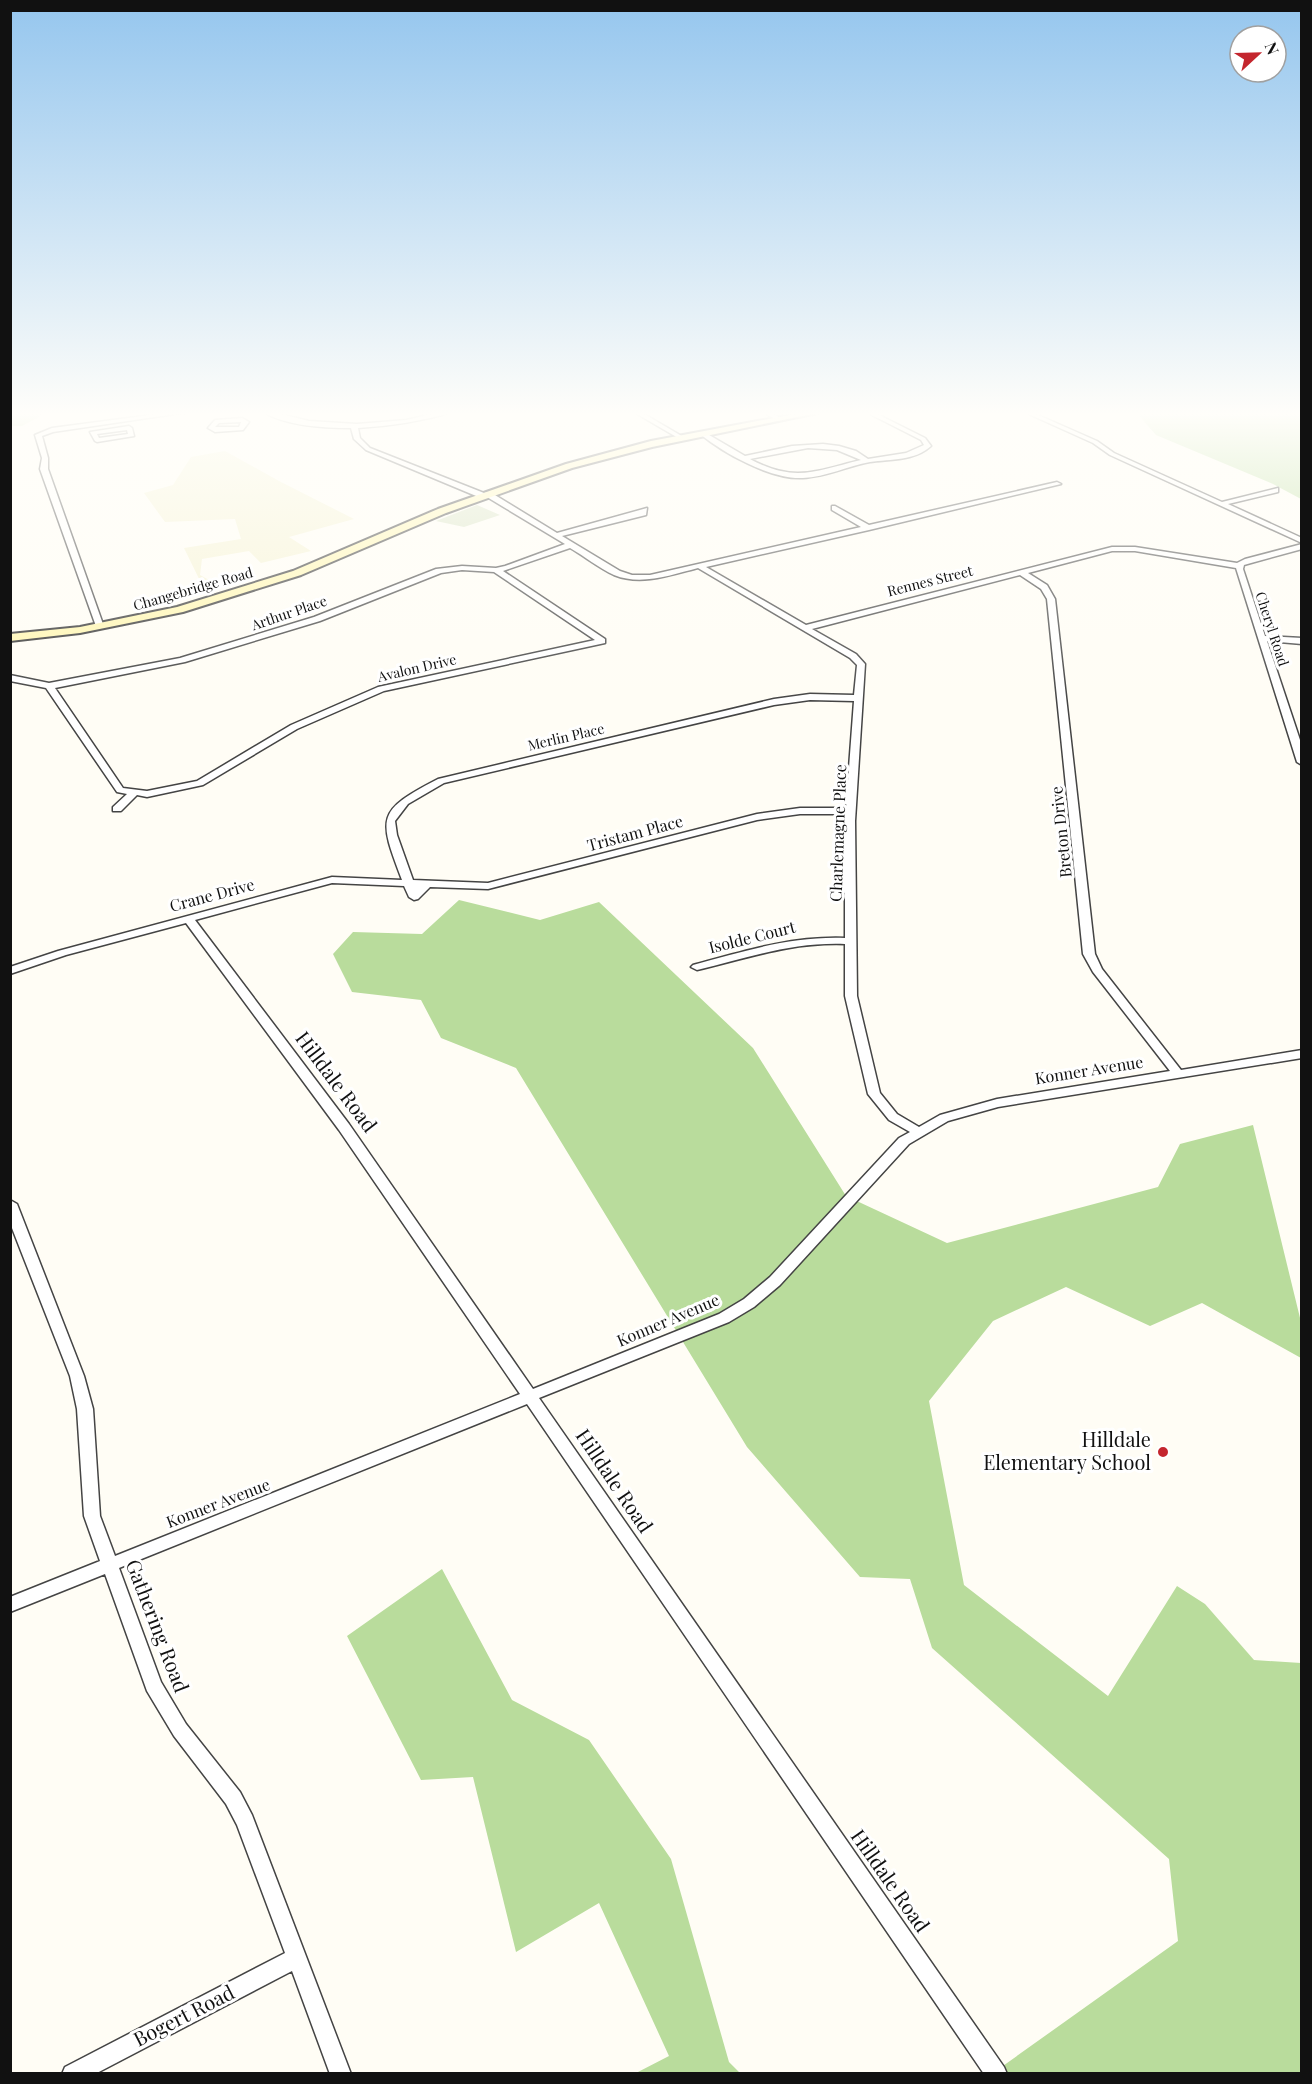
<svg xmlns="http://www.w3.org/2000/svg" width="1312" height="2084" viewBox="0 0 1312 2084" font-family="'Playfair Display',serif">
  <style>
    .farmland { fill: #f6f3d4 }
    .forest { fill: #b9dc9c }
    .cemetery { fill: #d9e3c4 }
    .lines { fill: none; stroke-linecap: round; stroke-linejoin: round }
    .street-casing { stroke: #444; stroke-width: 3 }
    .secondary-casing { stroke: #333; stroke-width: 4 }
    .street { fill: #fff; fill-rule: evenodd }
    .secondary { fill: #fff6b0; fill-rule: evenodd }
    .poi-dot { fill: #c4262e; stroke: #fff; stroke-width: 2 }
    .labels { text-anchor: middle; stroke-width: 6; stroke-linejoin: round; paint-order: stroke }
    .far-street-label { font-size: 14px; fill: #111; stroke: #fff }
    .street-label { font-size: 16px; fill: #111; stroke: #fff }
    .near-street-label { font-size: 20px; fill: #111; stroke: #fff }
    .near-poi-label { font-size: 20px; fill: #111; stroke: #fff; text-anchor: end }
  </style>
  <rect width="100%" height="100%" fill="#fffdf5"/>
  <path class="farmland" d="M 225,451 L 279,481 L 354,519 L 289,537 L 311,551 L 261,563 L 249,551 L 202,559 L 200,575 L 218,585 L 205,591 L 184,548 L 241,539 L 235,519 L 165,522 L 144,493 L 173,485 L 191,457 Z"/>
  <path class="forest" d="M 10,411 L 50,411 L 22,426 L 11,426 Z
    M 1143,411 L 1301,411 L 1301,499 L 1273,484 L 1156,435 L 1136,412 Z
    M 459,900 L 540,920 L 599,902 L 753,1048 L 846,1196 L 947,1243 L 1158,1187 L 1180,1144 L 1253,1125 L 1301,1322 L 1301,1358 L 1202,1303 L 1150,1326 L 1066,1287 L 993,1321 L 929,1401 L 964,1585 L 1108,1696 L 1177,1586 L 1205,1604 L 1254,1660 L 1301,1663 L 1301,2073 L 993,2073 L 1178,1941 L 1169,1859 L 932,1648 L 910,1579 L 860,1577 L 747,1447 L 516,1068 L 441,1038 L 421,1000 L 352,992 L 333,954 L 353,932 L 422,934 Z
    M 442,1569 L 512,1700 L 589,1740 L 671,1859 L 729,2062 L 740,2073 L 636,2073 L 669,2056 L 599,1903 L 516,1952 L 473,1777 L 421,1780 L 347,1636 Z"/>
  <path class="cemetery" d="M 477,505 L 500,515 L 464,527 L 436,521 Z"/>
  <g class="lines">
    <g class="street-casing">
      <path id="street" d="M 181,411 L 195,411 L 53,432 L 42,436 L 48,458 L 48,469 L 104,627 L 97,629 L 40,469 L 42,458 L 35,435 L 52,428 Z
        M 261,411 L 269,411 L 309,421 L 357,424 L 406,420 L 445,411 L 454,411 L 453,412 C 422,421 391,426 358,428 L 360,438 L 370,448 L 484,493 L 490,492 L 557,533 L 647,508 L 646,515 L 562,536 L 620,571 L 632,575 L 650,575 L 861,527 L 832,510 L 832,506 L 835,506 L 869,525 L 1057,482 L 1061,484 L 869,530 L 706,567 L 806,625 L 1112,547 L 1135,547 L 1237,563 L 1245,559 L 1302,544 L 1302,549 L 1251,563 L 1244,565 L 1243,569 L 1265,636 L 1302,638 L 1302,644 L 1267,641 L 1302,746 L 1302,765 L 1297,762 L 1236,568 L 1135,551 L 1112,551 L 1028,573 L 1047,585 L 1055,599 L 1095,954 L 1102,969 L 1181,1070 L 1302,1050 L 1302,1058 L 998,1107 L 948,1121 L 909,1144 L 780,1285 L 754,1307 L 729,1322 L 539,1398 L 1004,2067 L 1007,2074 L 984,2074 L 527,1404 L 119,1568 L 161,1682 L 186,1724 L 240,1792 L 252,1815 L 351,2074 L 330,2074 L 292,1971 L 95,2074 L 62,2074 L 65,2067 L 285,1953 L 237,1825 L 226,1804 L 174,1736 L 147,1691 L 105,1574 L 10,1612 L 10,1597 L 100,1561 L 84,1516 L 77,1409 L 70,1376 L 10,1223 L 10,1200 L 17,1204 L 84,1376 L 93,1409 L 100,1516 L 115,1556 L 520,1394 L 339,1130 L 186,923 L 66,955 L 10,974 L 10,967 L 58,951 L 332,877 L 402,880 C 378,817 376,811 438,779 L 774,699 L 810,694 L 854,695 L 857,665 L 850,658 L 698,568 C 671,575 641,586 614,575 C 599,568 584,556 570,548 L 503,571 L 605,639 L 605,643 L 384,691 L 297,729 L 203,785 L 147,797 L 137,795 L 121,811 L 113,811 L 113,807 L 127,794 L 117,792 L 46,688 L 10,681 L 10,675 L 49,683 L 180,658 L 314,617 L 436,569 L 462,566 L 496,568 L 505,566 L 565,544 L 487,497 L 481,498 L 366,450 L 354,439 L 351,428 C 322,428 286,426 261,411 ZM 462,570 L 494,572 L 595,640 L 378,687 L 291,725 L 197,781 L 147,791 L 123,788 L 55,688 L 185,662 L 320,621 L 441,573 ZM 1020,575 L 1041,589 L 1047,599 L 1083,954 L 1093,972 L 1170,1071 L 997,1099 L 940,1115 L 919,1127 L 897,1114 L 880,1093 L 857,996 L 855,821 L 865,664 L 856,654 L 812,629 ZM 810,700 L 854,701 L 846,808 L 800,808 L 757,814 L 488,883 L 413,880 L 397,835 L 395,821 L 408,804 L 444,783 L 774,705 ZM 800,814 L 845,814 L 845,938 C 792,936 744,951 693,965 L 691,967 L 697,970 C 748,958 791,942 845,944 L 845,996 L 868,1094 L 889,1120 L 910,1132 L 899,1138 L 770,1277 L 744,1299 L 719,1314 L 533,1389 L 349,1124 L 195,920 L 332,883 L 404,886 L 409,897 L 414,900 L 418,899 L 430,887 L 488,889 L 757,820 Z
        M 632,411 L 639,411 L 685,438 L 680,439 Z
        M 761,411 L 768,411 L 782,419 L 777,420 Z
        M 864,411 L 871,411 L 925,438 L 931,446 C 915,461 891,459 870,462 C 848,466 826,477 803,478 C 771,480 723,453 699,433 L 704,432 L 745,456 L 792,446 L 823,444 L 839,446 L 856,451 L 868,459 L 906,453 L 924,445 L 921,440 ZM 808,448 L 837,450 L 861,460 C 815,471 795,483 750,459 Z
        M 1022,411 L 1029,411 L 1097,441 L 1114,453 L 1222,502 L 1278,488 L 1278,492 L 1228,504 L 1302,538 L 1302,543 L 1110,455 L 1093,443 Z
        M 242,418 L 249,422 L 243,430 L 215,432 L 208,428 L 215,420 ZM 241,422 L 239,427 L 215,427 L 219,423 Z
        M 129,426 L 132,428 L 134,436 L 97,442 L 95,441 L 90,432 ZM 127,430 L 128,434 L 99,438 L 97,434 Z"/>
    </g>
    <g class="secondary-casing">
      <path id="secondary" d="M 811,411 L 827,411 L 652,447 L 572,468 L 446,513 L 301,575 L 183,612 L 80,633 L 10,641 L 10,634 L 80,627 L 177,607 L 293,571 L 438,509 L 566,464 L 651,441 Z"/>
    </g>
    <use href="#street" class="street"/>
    <use href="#secondary" class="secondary"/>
  </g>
  <linearGradient id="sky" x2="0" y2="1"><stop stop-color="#95c6ee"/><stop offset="0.59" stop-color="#fffefa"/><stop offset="1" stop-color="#fffefa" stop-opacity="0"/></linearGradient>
  <rect width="1312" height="702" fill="url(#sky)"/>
  <circle class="poi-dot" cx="1163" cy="1452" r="6"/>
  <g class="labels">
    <g class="far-street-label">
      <text transform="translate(930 581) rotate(-14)" y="5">Rennes Street</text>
      <text transform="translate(193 589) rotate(-16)" y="5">Changebridge Road</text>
      <text transform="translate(289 613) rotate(-19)" y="5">Arthur Place</text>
      <text transform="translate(1272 629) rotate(72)" y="5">Cheryl Road</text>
      <text transform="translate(417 668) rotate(-13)" y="5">Avalon Drive</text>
      <text transform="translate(566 737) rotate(-13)" y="5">Merlin Place</text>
    </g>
    <g class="street-label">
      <text transform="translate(1061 832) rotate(-96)" y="6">Breton Drive</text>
      <text transform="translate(635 833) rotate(-15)" y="6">Tristam Place</text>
      <text transform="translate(838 833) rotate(-88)" y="6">Charlemagne Place</text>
      <text transform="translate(212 895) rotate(-15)" y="6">Crane Drive</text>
      <text transform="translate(752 937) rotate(-14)" y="6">Isolde Court</text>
      <text transform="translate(1089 1070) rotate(-9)" y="6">Konner Avenue</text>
      <text transform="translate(668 1320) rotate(-23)" y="6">Konner Avenue</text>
      <text transform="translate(218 1503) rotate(-21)" y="6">Konner Avenue</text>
    </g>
    <g class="near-street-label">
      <text transform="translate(336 1082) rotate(53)" y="7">Hilldale Road</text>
      <text transform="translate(614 1481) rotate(56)" y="7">Hilldale Road</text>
      <text transform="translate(157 1626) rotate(69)" y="7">Gathering Road</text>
      <text transform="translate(890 1881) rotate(55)" y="7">Hilldale Road</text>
      <text transform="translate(184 2016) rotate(-27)" y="7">Bogert Road</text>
    </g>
    <g class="near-poi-label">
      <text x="1151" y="1447">Hilldale<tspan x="1151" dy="23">Elementary School</tspan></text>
    </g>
  </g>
  <rect width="1312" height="2084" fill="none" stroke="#111111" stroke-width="24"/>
  <g transform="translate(1258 54) rotate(68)"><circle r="28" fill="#ffffff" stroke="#a0a0a0" stroke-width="1.5"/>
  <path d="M0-4.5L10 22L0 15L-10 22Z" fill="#c4262e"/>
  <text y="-9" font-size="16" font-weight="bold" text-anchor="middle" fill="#111111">N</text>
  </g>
</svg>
